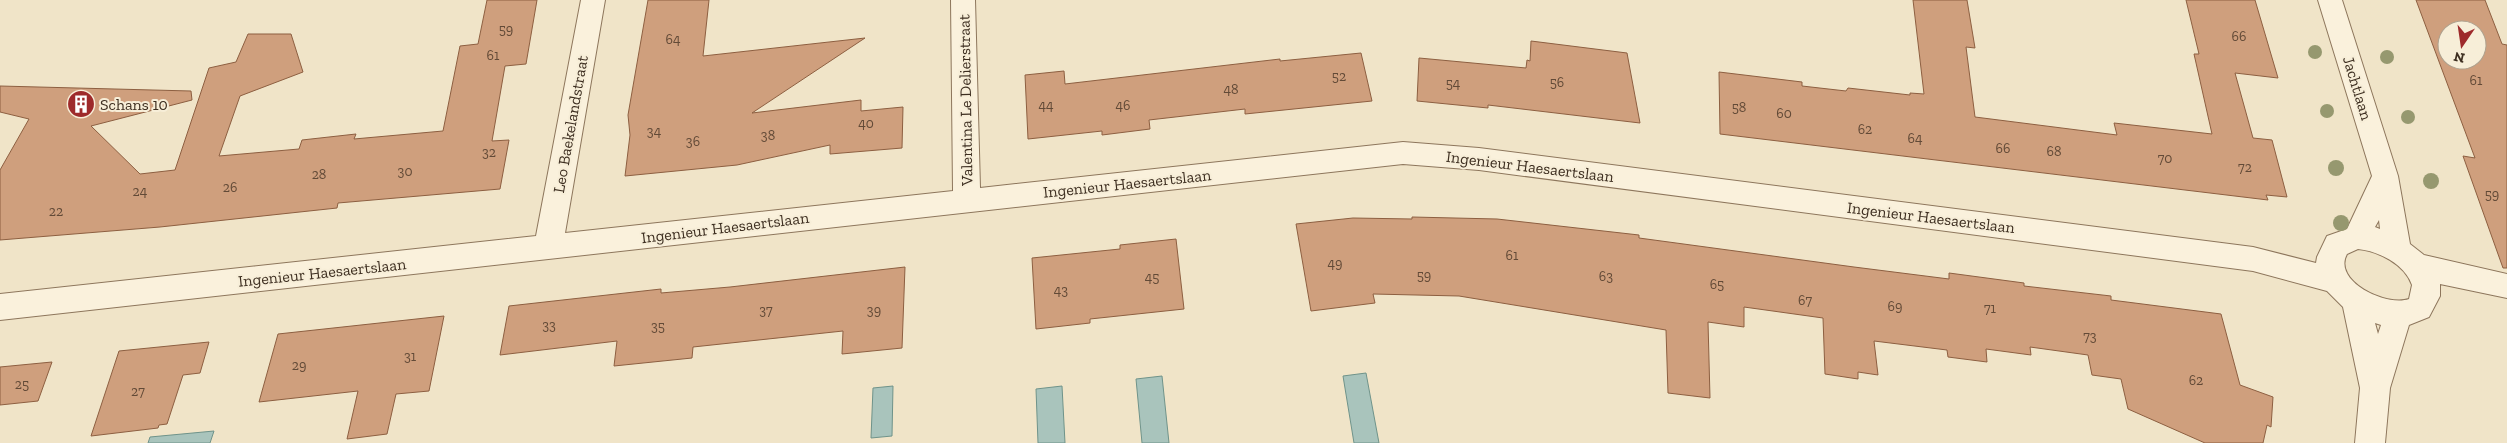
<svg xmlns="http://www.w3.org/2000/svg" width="2507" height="443" viewBox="0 0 2507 443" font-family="'Zilla Slab',serif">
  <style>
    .water { fill: #a9c4bc; stroke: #6f938a }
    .building { fill: #cf9f7d; stroke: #8d5f41; fill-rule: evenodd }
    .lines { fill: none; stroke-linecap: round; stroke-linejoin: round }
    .minor-casing { stroke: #8d765c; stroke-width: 2 }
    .minor { fill: #faf1dc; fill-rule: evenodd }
    .tree { fill: #96986f }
    .labels { text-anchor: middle; stroke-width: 4; stroke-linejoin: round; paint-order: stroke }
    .number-label { font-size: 14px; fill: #624a37 }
    .street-label { font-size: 16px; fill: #3d2e20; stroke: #f7eed8 }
    .poi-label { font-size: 16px; fill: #3d2e20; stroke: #f7eed8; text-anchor: start }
  </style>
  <rect width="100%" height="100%" fill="#f0e4c8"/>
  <path class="water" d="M 1366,373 L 1379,443 L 1354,443 L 1343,376 Z
    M 1162,376 L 1169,443 L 1142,443 L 1136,379 Z
    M 893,386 L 892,436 L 871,438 L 873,388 Z
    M 1062,386 L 1065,443 L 1038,443 L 1036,389 Z
    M 214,431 L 210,443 L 148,443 L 150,437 Z"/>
  <path class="building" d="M 487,0 L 537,0 L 526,64 L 505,66 L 492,141 L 509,140 L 500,189 L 338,203 L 337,208 L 160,227 L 0,240 L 0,170 L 29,119 L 0,112 L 0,86 L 191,91 L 192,100 L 91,126 L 140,174 L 175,170 L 209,68 L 236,62 L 248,34 L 291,34 L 303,72 L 240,96 L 219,156 L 299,149 L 302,140 L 356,134 L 354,139 L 443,131 L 460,46 L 478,44 Z
    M 648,0 L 709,0 L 703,56 L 865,38 L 752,113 L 861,100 L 861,111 L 903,107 L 902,148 L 830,154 L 830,145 L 737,165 L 625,176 L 630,135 L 628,115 Z
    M 1913,0 L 1967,0 L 1975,48 L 1966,47 L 1975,117 L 2117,135 L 2114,123 L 2212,134 L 2194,54 L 2199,54 L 2186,0 L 2255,0 L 2278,78 L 2235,73 L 2253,138 L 2272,140 L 2287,197 L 2266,195 L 2268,200 L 1720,134 L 1719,72 L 1802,82 L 1802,86 L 1846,91 L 1848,88 L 1910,95 L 1910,93 L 1924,94 Z
    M 2416,0 L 2485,0 L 2502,44 L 2507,45 L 2507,268 L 2503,268 L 2463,156 L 2475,158 ZM 2447,30 L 2477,30 L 2477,60 L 2447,60 Z
    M 1531,41 L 1627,53 L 1640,123 L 1488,105 L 1488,108 L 1417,101 L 1419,58 L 1526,68 L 1527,60 L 1530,61 Z
    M 1361,53 L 1372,101 L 1245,114 L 1245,109 L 1149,120 L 1150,129 L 1102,135 L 1102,131 L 1028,139 L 1025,75 L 1064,71 L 1065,84 L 1280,59 L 1280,61 Z
    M 1412,217 L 1497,219 L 1639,235 L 1639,238 L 1854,267 L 1949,279 L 1949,273 L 2024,283 L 2024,286 L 2111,296 L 2111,300 L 2221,314 L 2240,385 L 2273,397 L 2271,427 L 2267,425 L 2263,443 L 2205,443 L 2128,409 L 2121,379 L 2092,375 L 2088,355 L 2030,347 L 2031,355 L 1986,349 L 1987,362 L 1948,357 L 1947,350 L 1874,341 L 1878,375 L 1858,372 L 1858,379 L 1825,374 L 1823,318 L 1744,307 L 1744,327 L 1708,322 L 1710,398 L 1668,393 L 1666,330 L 1459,296 L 1373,294 L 1375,303 L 1311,311 L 1296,224 L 1353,218 L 1412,219 Z
    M 1176,239 L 1184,309 L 1090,319 L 1090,323 L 1036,329 L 1032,258 L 1120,249 L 1120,245 Z
    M 905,267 L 902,348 L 842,354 L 843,331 L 693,347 L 692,358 L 614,366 L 617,341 L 500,355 L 509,306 L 661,289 L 661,293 L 730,287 Z
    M 444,316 L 429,391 L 396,394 L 387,434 L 347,439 L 358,391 L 259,402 L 278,334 Z
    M 209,342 L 200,373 L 183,375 L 167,424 L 159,425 L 158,428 L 91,436 L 119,351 Z
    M 52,362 L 38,401 L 0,405 L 0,367 Z"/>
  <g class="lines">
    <g class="minor-casing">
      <path id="minor" d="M 581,0 L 605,0 L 565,233 L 953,191 L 951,0 L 975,0 L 980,188 L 1403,142 L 1479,148 L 2253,247 L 2316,263 L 2317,257 L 2327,236 L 2347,229 L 2372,176 L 2318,0 L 2342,0 L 2398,176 L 2410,244 L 2424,255 L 2507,274 L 2507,298 L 2440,284 L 2440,296 L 2429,317 L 2409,325 L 2390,388 L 2385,443 L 2355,443 L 2360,388 L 2343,307 L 2327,291 L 2253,271 L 1479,170 L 1403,164 L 0,320 L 0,294 L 536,236 ZM 2379,220 L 2380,229 L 2375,227 ZM 2358,249 C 2378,251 2405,264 2412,285 L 2409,299 C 2386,307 2332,281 2347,254 ZM 2375,323 L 2381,325 L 2378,334 Z"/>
    </g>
    <use href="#minor" class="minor"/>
  </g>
  <g class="tree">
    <circle cx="2315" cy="52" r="7"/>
    <circle cx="2387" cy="57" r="7"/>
    <circle cx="2327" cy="111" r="7"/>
    <circle cx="2408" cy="117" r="7"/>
    <circle cx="2336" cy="168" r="8"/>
    <circle cx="2431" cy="181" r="8"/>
    <circle cx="2341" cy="223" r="8"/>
  </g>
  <defs>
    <g id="building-disc" transform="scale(1.4375)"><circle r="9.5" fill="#9e2a2b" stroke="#f7eed8"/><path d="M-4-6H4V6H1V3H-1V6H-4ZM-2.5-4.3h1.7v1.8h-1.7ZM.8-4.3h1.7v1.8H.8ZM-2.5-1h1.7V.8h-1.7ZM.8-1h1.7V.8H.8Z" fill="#fff"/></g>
  </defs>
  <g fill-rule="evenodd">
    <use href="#building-disc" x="81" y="104"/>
  </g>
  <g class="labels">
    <g class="number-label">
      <text x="506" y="34">59</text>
      <text x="2239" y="41">66</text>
      <text x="673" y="44">64</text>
      <text x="493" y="60">61</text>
      <text x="1339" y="81">52</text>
      <text x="2476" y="85">61</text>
      <text x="1557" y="87">56</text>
      <text x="1453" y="88">54</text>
      <text x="1231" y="94">48</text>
      <text x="1046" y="110">44</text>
      <text x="1123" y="110">46</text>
      <text x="1739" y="112">58</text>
      <text x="1784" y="118">60</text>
      <text x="866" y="128">40</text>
      <text x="1865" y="134">62</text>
      <text x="654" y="136">34</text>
      <text x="768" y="140">38</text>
      <text x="1915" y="143">64</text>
      <text x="693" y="146">36</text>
      <text x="2003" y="153">66</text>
      <text x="2054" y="156">68</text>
      <text x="489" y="157">32</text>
      <text x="2165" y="163">70</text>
      <text x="2245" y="172">72</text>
      <text x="405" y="176">30</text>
      <text x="319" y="179">28</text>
      <text x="230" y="192">26</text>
      <text x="140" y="196">24</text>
      <text x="2492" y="199">59</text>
      <text x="56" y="216">22</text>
      <text x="1512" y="260">61</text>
      <text x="1335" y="268">49</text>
      <text x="1424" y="280">59</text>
      <text x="1606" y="281">63</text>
      <text x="1152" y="282">45</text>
      <text x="1717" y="289">65</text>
      <text x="1061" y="295">43</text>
      <text x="1805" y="305">67</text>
      <text x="1895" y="311">69</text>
      <text x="1990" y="313">71</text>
      <text x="766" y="315">37</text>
      <text x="874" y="315">39</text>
      <text x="549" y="330">33</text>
      <text x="658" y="331">35</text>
      <text x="2090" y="341">73</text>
      <text x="410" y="361">31</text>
      <text x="299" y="370">29</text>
      <text x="2196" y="385">62</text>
      <text x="22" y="389">25</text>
      <text x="138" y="396">27</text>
    </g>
    <g class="street-label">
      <text transform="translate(2358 88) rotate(73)" y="6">Jachtlaan</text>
      <text transform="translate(965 100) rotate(-91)" y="6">Valentina Le Delierstraat</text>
      <text transform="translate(570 124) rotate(-80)" y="6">Leo Baekelandstraat</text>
      <text transform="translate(1530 166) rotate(7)" y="6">Ingenieur Haesaertslaan</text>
      <text transform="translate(1127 183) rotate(-6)" y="6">Ingenieur Haesaertslaan</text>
      <text transform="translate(1931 217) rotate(7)" y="6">Ingenieur Haesaertslaan</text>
      <text transform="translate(725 227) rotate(-7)" y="6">Ingenieur Haesaertslaan</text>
      <text transform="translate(322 272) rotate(-6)" y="6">Ingenieur Haesaertslaan</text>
    </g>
    <g class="poi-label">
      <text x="100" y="110">Schans 10</text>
    </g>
  </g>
  <g transform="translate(2462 45) rotate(193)"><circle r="24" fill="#f7eed8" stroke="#ada18e"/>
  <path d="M0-4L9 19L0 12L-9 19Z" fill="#9e2a2b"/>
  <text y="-8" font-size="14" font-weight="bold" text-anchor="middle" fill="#3d2e20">N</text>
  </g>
</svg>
